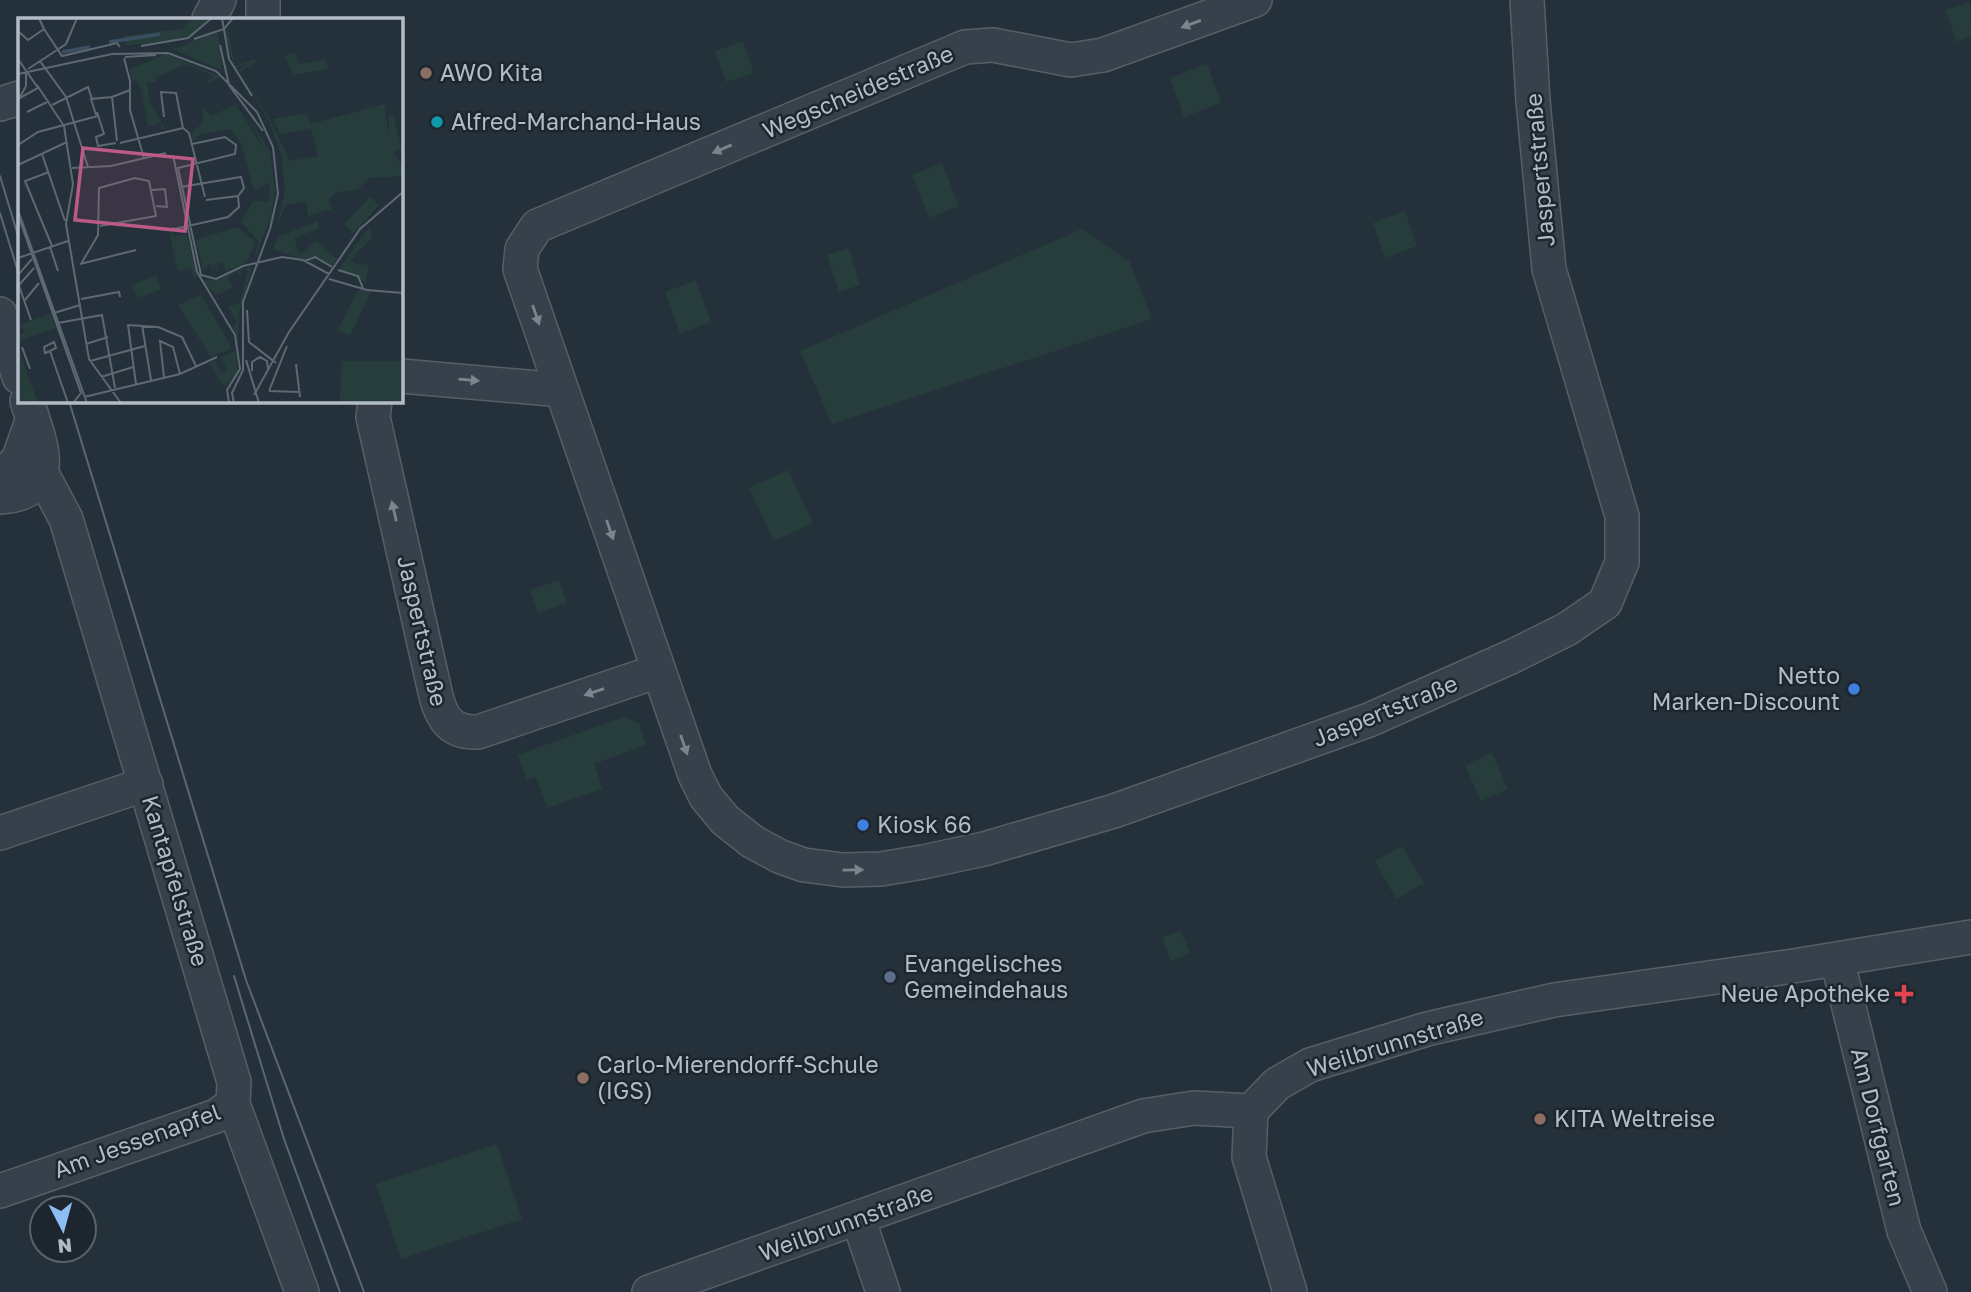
<svg xmlns="http://www.w3.org/2000/svg" width="1971" height="1292" viewBox="0 0 1971 1292" font-family="'Golos Text',sans-serif">
  <style>
    .green { fill: #273d3c }
    .lines { fill: none; stroke-linecap: round; stroke-linejoin: round }
    .minor-casing { stroke: #565f69; stroke-width: 36 }
    .minor { stroke: #38414b; stroke-width: 33 }
    .tram { stroke: #5a6671; stroke-width: 2 }
    .oneway { fill: #7c858f }
    .education-dot { fill: #8d6e63; stroke: #1d262f; stroke-width: 2.5 }
    .culture-dot { fill: #0f9aa8; stroke: #1d262f; stroke-width: 2.5 }
    .shop-dot { fill: #3f7fe0; stroke: #1d262f; stroke-width: 2.5 }
    .service-dot { fill: #5c6f8a; stroke: #1d262f; stroke-width: 2.5 }
    .health-dot { fill: #e0444e; stroke: #1d262f; stroke-width: 2.5 }
    .labels { text-anchor: middle; stroke-width: 5; stroke-linejoin: round; paint-order: stroke }
    .poi-label { font-size: 23px; fill: #b3bcc6; stroke: #1d262f; text-anchor: start }
    .street-label { font-size: 23px; fill: #b3bcc6; stroke: #1d262f }
    .inset-river { fill: none; stroke: #3a4f62; stroke-width: 3.5 }
    .inset-road { fill: none; stroke: #5d6872; stroke-width: 2 }
    .view { fill: #bc5a86; fill-opacity: 0.15; stroke: #bc5a86; stroke-width: 3.5 }
    .inset-edge { fill: none; stroke: #b3bcc6; stroke-width: 3.5 }
  </style>
  <rect width="100%" height="100%" fill="#24303a"/>
  <path class="green" d="M 1970,2 L 1971,37 L 1956,42 L 1946,10 Z
    M 743,41 L 754,73 L 726,82 L 715,51 Z
    M 1207,64 L 1221,103 L 1184,117 L 1170,78 Z
    M 942,163 L 959,206 L 929,218 L 912,175 Z
    M 1405,211 L 1417,246 L 1385,258 L 1373,223 Z
    M 1082,229 L 1130,262 L 1152,319 L 832,424 L 800,351 Z
    M 849,248 L 860,285 L 839,292 L 827,255 Z
    M 696,280 L 711,322 L 680,333 L 665,292 Z
    M 788,470 L 813,523 L 774,541 L 749,488 Z
    M 559,580 L 567,603 L 538,613 L 530,590 Z
    M 624,717 L 639,723 L 646,745 L 594,764 L 603,789 L 547,808 L 536,777 L 527,780 L 517,755 Z
    M 1492,753 L 1508,789 L 1481,801 L 1465,765 Z
    M 1402,846 L 1424,883 L 1396,899 L 1375,861 Z
    M 1181,930 L 1190,953 L 1171,961 L 1162,938 Z
    M 497,1144 L 522,1219 L 401,1259 L 376,1184 Z"/>
  <g class="lines">
    <g class="minor-casing">
      <path id="minor" d="M 263,0 L 263,19
        M 1255,0 L 1103,55 L 1071,60 L 993,45 L 965,47 L 537,226 L 522,249 L 520,269 L 695,775 L 706,797 L 725,820 L 753,842 L 781,857 L 804,865 L 843,870 L 881,869 L 923,862 L 984,849 L 1114,811 L 1369,720 L 1513,656 L 1567,629 L 1605,603 L 1622,562 L 1622,516 L 1549,269 L 1533,101 L 1527,0
        M 209,19 L 219,0
        M 0,104 L 19,98
        M 0,314 L 19,377
        M 401,376 L 562,390
        M 375,401 L 373,417 L 436,696 C 442,720 452,733 478,732 L 658,671
        M 41,472 L 66,519 L 234,1082 L 233,1104 L 302,1292
        M 0,477 L 18,460 L 32,421
        M 0,497 C 66,493 38,438 27,401
        M 0,833 L 146,784
        M 1837,959 L 1904,1231 L 1930,1292
        M 1251,1111 L 1277,1084 L 1310,1065 L 1427,1029 L 1554,1000 L 1787,967 L 1971,937
        M 1251,1111 L 1249,1157 L 1290,1292
        M 0,1191 L 216,1116 L 233,1104
        M 858,1218 L 883,1292
        M 649,1292 L 1143,1116 L 1194,1108 L 1251,1111"/>
    </g>
    <use href="#minor" class="minor"/>
    <path class="tram" d="M 0,176 L 19,239
      M 0,213 L 19,275
      M 69,401 L 246,980 L 364,1292
      M 234,976 L 284,1139 L 340,1292"/>
  </g>
  <defs><path id="oneway-solid" d="M-6-.8H1V-3.2L6.5 0L1 3.2V.8H-6Z" transform="scale(1.75)"/></defs>
  <g class="oneway">
    <use href="#oneway-solid" transform="translate(1191 24) rotate(160)"/>
    <use href="#oneway-solid" transform="translate(722 149) rotate(157)"/>
    <use href="#oneway-solid" transform="translate(536 315) rotate(71)"/>
    <use href="#oneway-solid" transform="translate(469 380) rotate(5)"/>
    <use href="#oneway-solid" transform="translate(394 511) rotate(-103)"/>
    <use href="#oneway-solid" transform="translate(610 530) rotate(71)"/>
    <use href="#oneway-solid" transform="translate(594 692) rotate(161)"/>
    <use href="#oneway-solid" transform="translate(684 745) rotate(71)"/>
    <use href="#oneway-solid" transform="translate(853 870) rotate(-1)"/>
  </g>
  <g class="education-dot">
    <circle cx="426" cy="73" r="7"/>
    <circle cx="583" cy="1078" r="7"/>
    <circle cx="1540" cy="1119" r="7"/>
  </g>
  <circle class="culture-dot" cx="437" cy="122" r="7"/>
  <g class="shop-dot">
    <circle cx="1854" cy="689" r="7"/>
    <circle cx="863" cy="825" r="7"/>
  </g>
  <circle class="service-dot" cx="890" cy="977" r="7"/>
  <path class="health-dot" d="M1900.5 983.5h7v7h7v7h-7v7h-7v-7h-7v-7h7z"/>
  <g class="labels">
    <g class="poi-label">
      <text x="440" y="81">AWO Kita</text>
      <text x="451" y="130">Alfred-Marchand-Haus</text>
      <text x="1840" y="684" text-anchor="end">Netto<tspan x="1840" dy="26">Marken-Discount</tspan></text>
      <text x="877" y="833">Kiosk 66</text>
      <text x="904" y="972">Evangelisches<tspan x="904" dy="26">Gemeindehaus</tspan></text>
      <text x="1890" y="1002" text-anchor="end">Neue Apotheke</text>
      <text x="597" y="1073">Carlo-Mierendorff-Schule<tspan x="597" dy="26">(IGS)</tspan></text>
      <text x="1554" y="1127">KITA Weltreise</text>
    </g>
    <g class="street-label">
      <text transform="translate(858 92) rotate(-23)" y="8">Wegscheidestraße</text>
      <text transform="translate(1540 170) rotate(-95)" y="8">Jaspertstraße</text>
      <text transform="translate(422 631) rotate(77)" y="8">Jaspertstraße</text>
      <text transform="translate(1385 711) rotate(-22)" y="8">Jaspertstraße</text>
      <text transform="translate(175 881) rotate(73)" y="8">Kantapfelstraße</text>
      <text transform="translate(1395 1043) rotate(-17)" y="8">Weilbrunnstraße</text>
      <text transform="translate(1878 1127) rotate(76)" y="8">Am Dorfgarten</text>
      <text transform="translate(137 1141) rotate(-20)" y="8">Am Jessenapfel</text>
      <text transform="translate(846 1223) rotate(-20)" y="8">Weilbrunnstraße</text>
    </g>
  </g>
  <g transform="translate(18 18)">
    <rect width="385" height="385" fill="#24303a"/>
    <path d="M 174,0 L 191,0 L 176,15 L 158,22 L 108,28 L 106,18 L 164,11 ZM 210,11 L 217,48 L 236,41 L 241,42 L 222,54 L 249,96 L 272,143 L 300,138 L 293,110 L 262,117 L 255,101 L 288,95 L 293,106 L 366,86 L 371,118 L 371,98 L 375,98 L 380,117 L 383,130 L 375,134 L 385,148 L 385,158 L 351,160 L 340,171 L 317,175 L 311,182 L 314,191 L 290,198 L 288,183 L 267,187 L 259,210 L 267,172 L 263,136 L 249,99 L 220,52 L 232,44 L 217,51 L 206,16 ZM 200,14 L 204,52 L 156,32 L 179,21 ZM 277,35 L 281,46 L 308,41 L 310,51 L 275,57 L 267,37 ZM 148,36 L 203,59 L 186,67 L 195,58 L 168,46 L 137,60 L 138,64 L 129,64 L 132,84 L 147,111 L 144,112 L 142,105 L 130,109 L 124,74 L 120,64 L 114,63 L 112,51 ZM 218,86 L 242,125 L 246,130 L 232,102 L 252,133 L 257,173 L 253,199 L 236,242 L 240,223 L 223,204 L 235,183 L 251,184 L 252,165 L 236,172 L 223,125 L 212,111 L 181,117 L 175,124 L 173,116 L 186,103 L 183,88 L 194,98 ZM 352,179 L 361,187 L 335,216 L 326,206 ZM 299,203 L 301,210 L 276,220 L 282,237 L 298,223 L 319,241 L 314,248 L 296,238 L 286,242 L 255,231 L 260,219 ZM 219,209 L 238,224 L 229,244 L 208,253 L 205,244 L 200,245 L 203,251 L 199,245 L 199,252 L 196,246 L 196,253 L 192,246 L 185,252 L 178,222 ZM 351,209 L 354,220 L 332,242 L 340,247 L 351,246 L 348,265 L 321,251 ZM 151,213 L 157,218 L 169,216 L 179,259 L 175,260 L 173,249 L 160,254 ZM 234,250 L 221,297 L 220,329 L 215,309 L 219,304 L 210,289 L 222,285 L 230,252 L 223,252 L 225,258 L 218,256 L 222,252 L 210,258 L 214,270 L 198,277 L 184,263 L 199,262 L 218,252 ZM 138,258 L 144,271 L 120,280 L 113,267 ZM 340,272 L 353,273 L 332,318 L 320,312 ZM 183,277 L 214,330 L 193,339 L 160,287 ZM 33,296 L 38,310 L 0,323 L 0,317 L 7,314 L 1,307 ZM 0,327 L 4,342 L 20,385 L 0,385 ZM 217,333 L 220,355 L 206,369 L 191,345 L 197,342 L 203,355 L 209,352 L 203,340 ZM 324,343 L 385,343 L 385,385 L 322,385 Z" fill="#273d3c"/>
    <path class="inset-river" d="M 91,24 L 142,16M 44,34 L 72,29"/>
    <path class="inset-road" d="M 204,0 L 211,41 L 234,78M 26,11 L 44,38 L 99,25 L 102,29M 0,13 L 10,22 L 26,11 L 21,0M 176,21 L 206,11 L 215,0M 202,27 L 211,67 L 245,113M 123,28 L 170,20 L 194,0M 107,39 L 138,37M 106,40 L 112,63 L 112,92 L 126,140M 0,41 L 20,70 L 0,81M 22,43 L 48,79 L 70,149M 10,51 L 48,26 L 59,0M 0,56 L 94,36 L 150,35 L 198,53 L 239,94 L 255,129 L 260,176 L 252,211 L 225,284 L 225,352 L 214,375 L 216,385M 19,67 L 46,108 L 55,166 L 48,206 L 71,341 L 103,385M 2,79 L 8,68 L 8,54M 34,87 L 70,69 L 74,81M 9,94 L 31,83M 79,94 L 86,116 L 78,119 L 80,128 L 98,125M 78,97 L 73,81 L 94,79M 146,99 L 143,74 L 158,75 L 165,110M 165,110 L 171,115 L 187,179M 99,123 L 94,79 L 112,72M 102,125 L 165,110M 174,126 L 207,119 L 218,127 L 217,136 L 160,150 L 183,257 L 198,261 L 225,248 L 264,239 L 285,242 L 311,256M 0,127 L 20,114 L 80,98M 24,136 L 47,203M 155,137 L 179,254 L 217,317 L 222,351 L 209,372 L 211,385M 0,147 L 49,124M 54,150 L 93,148 L 148,135M 31,154 L 7,163 L 34,228M 163,169 L 223,159 L 226,170 L 220,178 L 188,182M 134,172 L 147,171 L 149,189 L 138,188M 0,192 L 69,385M 0,197 L 63,375 L 55,385M 156,210 L 152,212 L 210,199 L 221,189 L 220,178M 32,229 L 40,253M 0,240 L 50,223M 287,243 L 297,239 L 314,249M 62,246 L 118,232M 63,246 L 80,217 L 81,170 L 117,160 L 131,163 L 138,198 L 82,208M 320,252 L 340,258 L 345,270M 0,257 L 14,241M 311,261 L 349,272 L 385,275M 0,265 L 13,302M 1,267 L 16,250M 63,281 L 101,274 L 102,279M 7,282 L 21,265M 229,292 L 231,324 L 258,345M 36,295 L 62,287M 40,305 L 84,297 L 97,370M 124,307 L 133,362M 68,326 L 90,319M 4,329 L 12,351M 32,333 L 38,330 L 36,324 L 26,329 L 27,335 L 32,333 L 50,385M 228,342 L 241,385M 72,343 L 127,328M 278,346 L 282,379M 234,353 L 234,344 L 242,339 L 249,343 L 250,352M 83,359 L 115,349M 146,359 L 142,323 L 155,329 L 162,356M 118,366 L 110,307 L 140,309 L 164,319 L 178,348M 251,373 L 269,328M 251,373 L 281,374M 236,377 L 271,314 L 342,211 L 385,174M 66,379 L 162,356 L 199,339"/>
    <path class="view" d="M 65,130 L 175,141 L 167,213 L 57,202 Z"/>
    <rect width="385" height="385" class="inset-edge"/>
  </g>
  <g transform="translate(63 1229) rotate(174)"><circle r="33" fill="#1d262f" stroke="#59626b" stroke-width="2"/>
  <path d="M0-5L12 26L0 18L-12 26Z" fill="#8dbef1"/>
  <text y="-10" font-size="19" font-weight="bold" text-anchor="middle" fill="#b3bcc6">N</text>
  </g>
</svg>
